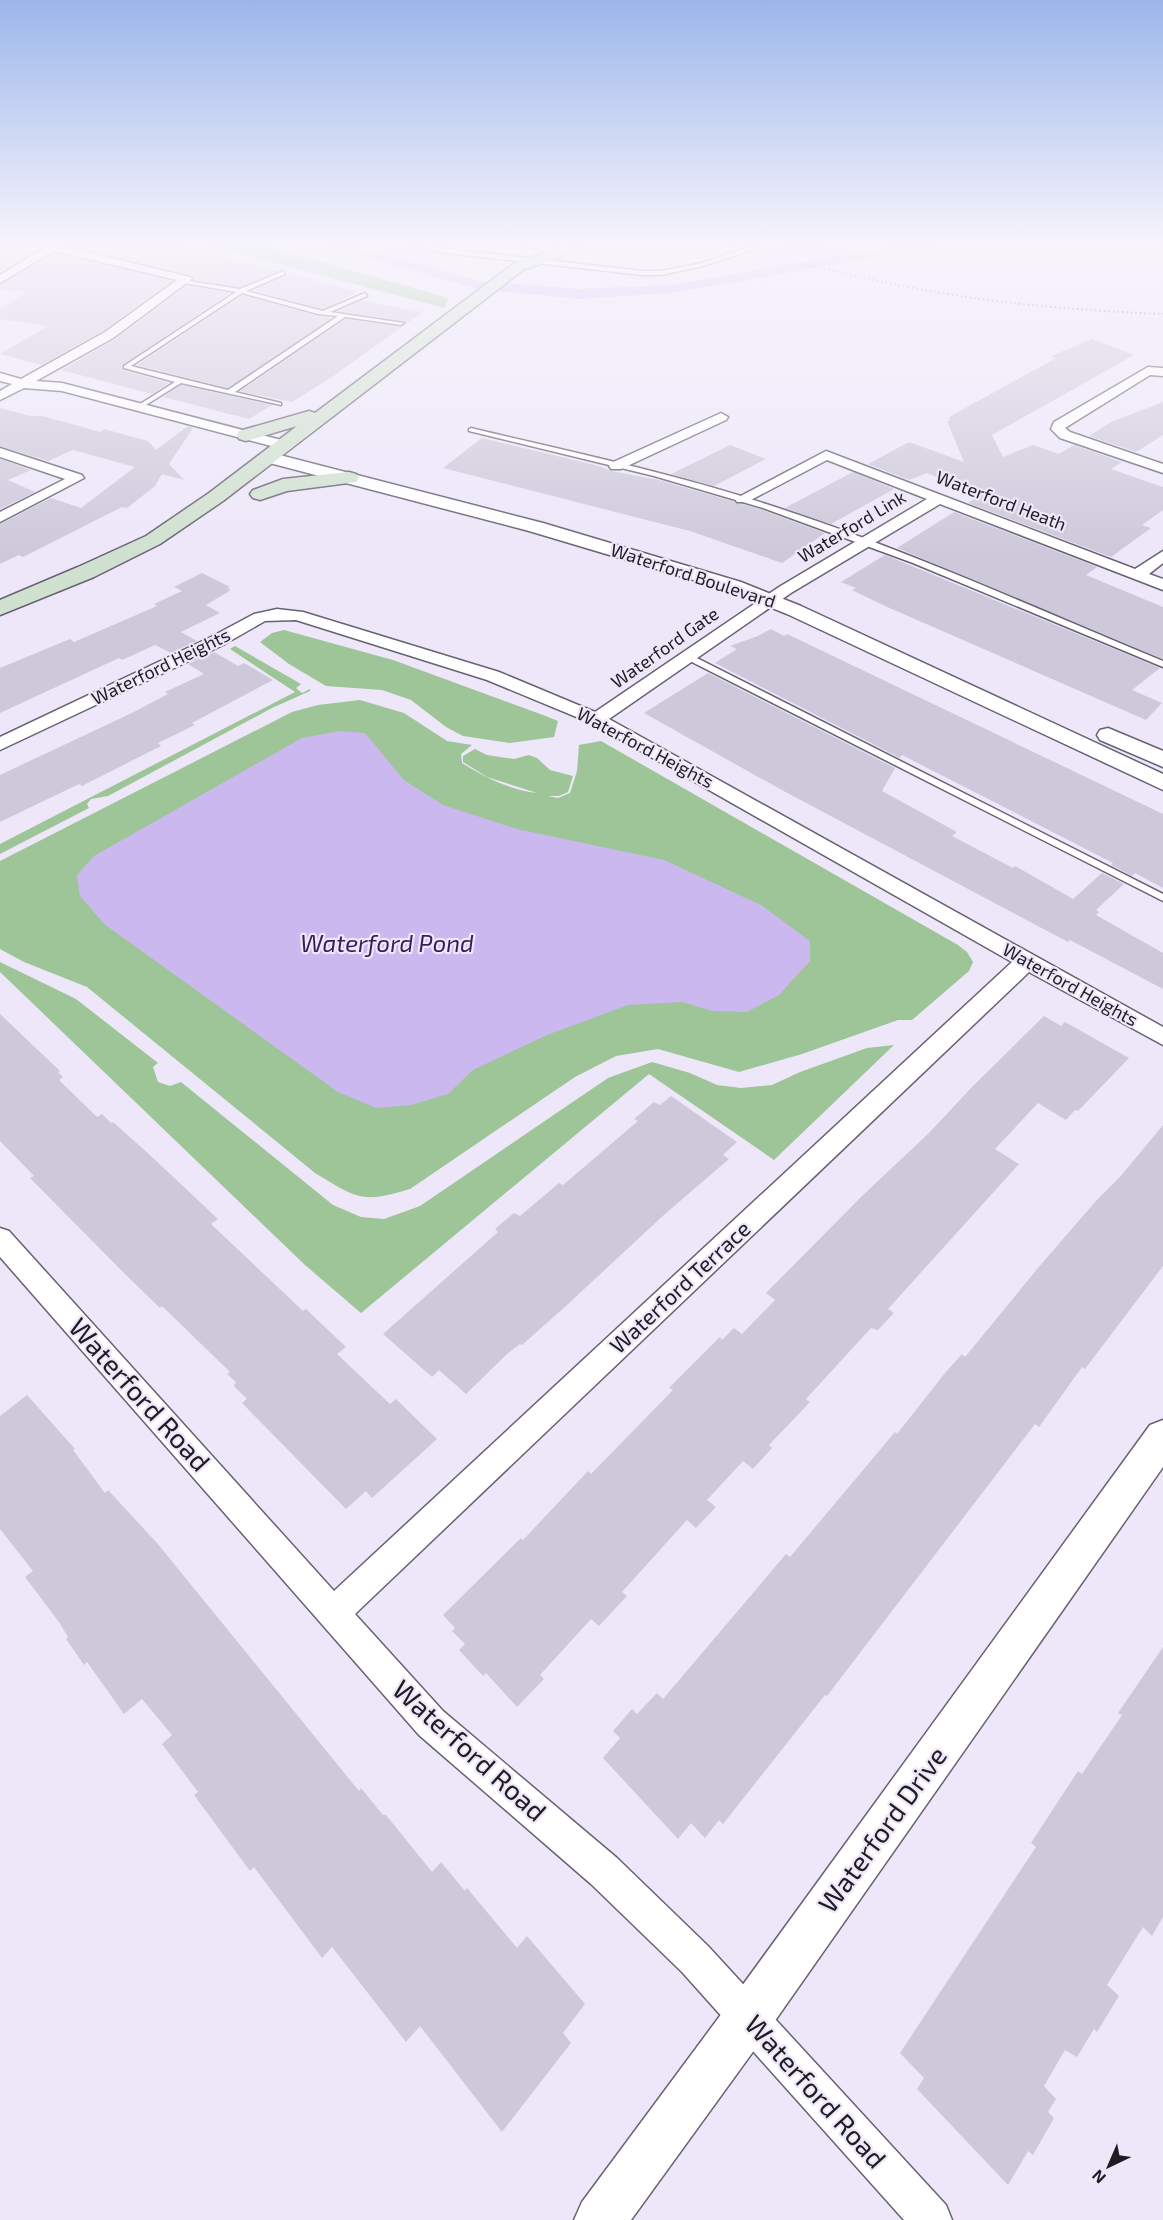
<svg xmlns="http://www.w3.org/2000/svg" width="1163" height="2220" viewBox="0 0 1163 2220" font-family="'Exo 2',sans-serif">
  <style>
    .green { fill: #9ec597 }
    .water { fill: #cab8ee }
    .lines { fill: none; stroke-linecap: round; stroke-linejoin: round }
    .canal { fill: #cab8ee; fill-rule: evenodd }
    .building { fill: #cec9da }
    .service-casing { stroke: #676272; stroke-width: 3 }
    .minor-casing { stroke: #676272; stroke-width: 3 }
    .tertiary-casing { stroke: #676272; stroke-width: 3 }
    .secondary-casing { stroke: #676272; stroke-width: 3 }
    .service { fill: #fff; fill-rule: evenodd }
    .minor { fill: #fff; fill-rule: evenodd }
    .tertiary { fill: #fff; fill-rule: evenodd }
    .secondary { fill: #d1e1cf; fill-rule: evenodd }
    .rail { stroke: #84808c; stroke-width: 2; stroke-dasharray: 1.5 3; stroke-linecap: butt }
    .labels { text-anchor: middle; stroke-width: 4.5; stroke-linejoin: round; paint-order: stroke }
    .far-street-label { font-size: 18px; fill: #1e1c22; stroke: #ede7f9 }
    .street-label { font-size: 22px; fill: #1e1c22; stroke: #ede7f9 }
    .water-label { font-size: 24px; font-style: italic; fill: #381d5b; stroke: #ede7f9 }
    .near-street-label { font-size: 27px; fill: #1e1c22; stroke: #ede7f9 }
  </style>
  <rect width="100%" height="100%" fill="#ede7f9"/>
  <path class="green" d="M 196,242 L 251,242 L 449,298 L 444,308 Z
    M 284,630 L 393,660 L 543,715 L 558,721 L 554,737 L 510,743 L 463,736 L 446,727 L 411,700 L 382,690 L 326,686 L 289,664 L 260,642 L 272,633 Z
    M 235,646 L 301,684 L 296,688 L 302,693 L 310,689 L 310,691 L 272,708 L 108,796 L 91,799 L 87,804 L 89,808 L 0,854 L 0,844 L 295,692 L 230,649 Z
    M 360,700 L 404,713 L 447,741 L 472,745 L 461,754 L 462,763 C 484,777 510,790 537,793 L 487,777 L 463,762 L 463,756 L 475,749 L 487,755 L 514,759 L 529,755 L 537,758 L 550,770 L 573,776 L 568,792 L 559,796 L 548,796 L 558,798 L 570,793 L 577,771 L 579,745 L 601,741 L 958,945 L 967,952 L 973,962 L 969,971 L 912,1020 L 898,1020 L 802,1054 L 739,1072 L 658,1049 L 616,1056 L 575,1077 L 410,1189 C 361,1204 357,1198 315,1173 L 87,987 L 24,962 L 0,949 L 0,861 L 292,712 L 318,705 Z
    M 0,962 L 76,999 L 158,1063 L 153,1067 L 158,1082 L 170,1086 L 181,1082 L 333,1205 L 361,1217 L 384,1219 L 420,1206 L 608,1078 L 652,1062 L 690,1073 L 717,1085 L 741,1088 L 772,1085 L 800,1072 L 867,1048 L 894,1045 L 774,1160 L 649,1074 L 361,1313 L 305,1265 L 0,972 Z"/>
  <path class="water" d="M 340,731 L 365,733 L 404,780 L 443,805 L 517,829 L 664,860 L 761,905 L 810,941 L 810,961 L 779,995 L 747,1012 L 712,1011 L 683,1002 L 628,1005 L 547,1035 L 473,1070 L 448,1094 L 411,1105 L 376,1108 L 338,1092 L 104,924 L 80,896 L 77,875 L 94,856 L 302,738 Z"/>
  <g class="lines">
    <path class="canal" d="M 319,242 L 341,242 L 479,281 L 579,289 L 672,285 L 916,242 L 947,242 L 940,246 L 672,293 L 579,299 L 478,289 L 321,245 Z"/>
  </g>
  <path class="building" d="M 0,242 L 24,242 L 39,249 L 0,272 Z
    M 54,242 L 170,242 L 213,251 L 210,253 L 278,271 L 240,287 L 194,280 L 191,275 Z
    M 54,253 L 172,281 L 104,330 L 42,365 L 0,354 L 48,326 L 0,319 L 0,309 L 27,292 L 0,289 L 0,285 Z
    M 287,273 L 309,279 L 358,292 L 323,309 L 253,290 L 286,276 Z
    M 187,286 L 230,293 L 122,366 L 123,370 L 169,383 L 152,394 L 61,370 L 114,340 Z
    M 242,295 L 317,316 L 332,318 L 228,388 L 137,365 Z
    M 362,301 L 423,312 L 406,324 L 404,321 L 338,311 Z
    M 346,319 L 402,327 L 332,377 L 292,402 L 240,391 Z
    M 1092,339 L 1134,355 L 992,435 L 1003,457 L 1033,445 L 1059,454 L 1074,445 L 1122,462 L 1111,469 L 1163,487 L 1163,510 L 1142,525 L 1151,528 L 1111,557 L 968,503 L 981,495 L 927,473 L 909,480 L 868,464 L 909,442 L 964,462 L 947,421 L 950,421 L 949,417 L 1056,358 L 1051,356 Z
    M 181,385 L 272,405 L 249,419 L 163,397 Z
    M 1163,402 L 1163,435 L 1136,452 L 1089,436 L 1111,422 Z
    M 0,408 L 30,416 L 43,416 L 100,432 L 104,429 L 148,441 L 156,450 L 188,426 L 193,428 L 169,464 L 184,480 L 162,474 L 155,486 L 127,508 L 122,507 L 23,557 L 19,555 L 0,564 L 0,524 L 51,498 L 81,508 L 135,467 L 73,450 L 48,461 L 0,446 Z
    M 482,438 L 599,466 L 611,471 L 659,480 L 762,510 L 825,533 L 782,563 L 690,531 L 443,468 Z
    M 730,445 L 766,459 L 714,486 L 671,474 Z
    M 0,459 L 31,470 L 8,480 L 35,492 L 0,509 Z
    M 853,472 L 894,489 L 831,524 L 785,508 Z
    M 954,512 L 1097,567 L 1086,575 L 1163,607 L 1163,659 L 897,548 Z
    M 885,555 L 1160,668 L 1132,690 L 1162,703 L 1146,720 L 885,606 L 852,590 L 856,588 L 841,582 Z
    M 202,573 L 230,587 L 227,588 L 231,590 L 206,605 L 220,613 L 181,632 L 197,641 L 171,653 L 155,645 L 122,660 L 119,658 L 0,713 L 0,668 L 70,639 L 74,642 L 157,606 L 154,604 L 182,591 L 174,587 Z
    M 771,629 L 784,636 L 787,634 L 1163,814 L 1163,888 L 1135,873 L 1132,876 L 1111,865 L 1113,863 L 902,755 L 900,758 L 715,663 L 737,649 L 730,646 L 758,636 Z
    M 214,652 L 238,666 L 244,663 L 273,680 L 192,723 L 195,725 L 158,743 L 161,746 L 82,786 L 79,784 L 0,822 L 0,775 L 134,712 L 168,694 L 165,692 L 204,674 L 188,664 Z
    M 708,673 L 895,768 L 882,791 L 957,832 L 952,836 L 1013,868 L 1015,866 L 1073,899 L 1102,873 L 1124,884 L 1096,910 L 1099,912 L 1096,915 L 1163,953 L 1163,989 L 1070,940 L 1068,942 L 778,788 L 644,713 Z
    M 0,1014 L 60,1071 L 58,1072 L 63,1077 L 59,1080 L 97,1117 L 102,1114 L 111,1123 L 113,1122 L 151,1156 L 218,1219 L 211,1224 L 303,1311 L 306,1309 L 346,1347 L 337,1354 L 390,1404 L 396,1399 L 437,1439 L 372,1498 L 366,1491 L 346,1509 L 242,1403 L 247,1399 L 234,1386 L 236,1382 L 227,1374 L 230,1372 L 162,1306 L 160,1308 L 125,1274 L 30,1178 L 34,1176 L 0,1141 Z
    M 1044,1016 L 1061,1026 L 1065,1022 L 1129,1058 L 1078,1111 L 1075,1110 L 1066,1120 L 1038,1103 L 995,1149 L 1019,1164 L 888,1309 L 894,1313 L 878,1330 L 871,1328 L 806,1399 L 810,1402 L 769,1445 L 772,1448 L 753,1469 L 743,1461 L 707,1500 L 716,1507 L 696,1528 L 687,1520 L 622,1592 L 627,1596 L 599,1626 L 591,1619 L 540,1675 L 544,1679 L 517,1707 L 486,1673 L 483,1676 L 459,1650 L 465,1644 L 452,1631 L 455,1628 L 443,1615 L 521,1538 L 523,1540 L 588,1471 L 591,1474 L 673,1390 L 669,1388 L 720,1337 L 722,1340 L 734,1328 L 742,1334 L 775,1300 L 766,1293 L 862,1196 L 929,1133 L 972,1087 Z
    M 671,1096 L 737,1142 L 723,1155 L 729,1159 L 665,1214 L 567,1305 L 522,1345 L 520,1344 L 507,1354 L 466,1394 L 439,1370 L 432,1377 L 383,1334 L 498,1232 L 495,1229 L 514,1213 L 520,1216 L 559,1183 L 563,1185 L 638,1121 L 634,1119 L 654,1102 L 660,1105 Z
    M 1163,1125 L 1163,1266 L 1085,1369 L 1082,1367 L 1039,1427 L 1035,1424 L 827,1696 L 825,1695 L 723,1824 L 719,1820 L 705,1838 L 691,1823 L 678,1839 L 603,1758 L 620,1738 L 613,1731 L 632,1709 L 637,1714 L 657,1693 L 663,1699 L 786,1554 L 790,1557 L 895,1432 L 897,1434 L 945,1373 L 962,1354 L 965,1357 L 1038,1268 L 1095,1202 L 1120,1177 Z
    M 27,1395 L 75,1449 L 73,1450 L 105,1493 L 108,1490 L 157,1543 L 359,1791 L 361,1788 L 383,1815 L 386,1815 L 432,1872 L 441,1862 L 465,1891 L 467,1888 L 517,1948 L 527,1936 L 585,2004 L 563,2033 L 571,2043 L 502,2132 L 420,2026 L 406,2042 L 332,1947 L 322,1958 L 254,1867 L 250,1871 L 194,1795 L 198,1792 L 162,1744 L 172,1735 L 142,1699 L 124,1714 L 87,1662 L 84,1665 L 66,1639 L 68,1637 L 59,1622 L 25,1577 L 33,1571 L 0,1529 L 0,1416 Z
    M 1163,1647 L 1163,1917 L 1152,1936 L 1143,1927 L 1107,1985 L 1119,1996 L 1097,2032 L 1094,2029 L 1077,2057 L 1065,2050 L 1044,2086 L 1056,2099 L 1048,2112 L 1054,2118 L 1033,2155 L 1028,2151 L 1008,2185 L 917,2089 L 924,2078 L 900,2053 L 1036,1847 L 1031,1843 L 1078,1771 L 1082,1774 L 1122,1715 L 1118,1713 Z"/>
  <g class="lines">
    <g class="service-casing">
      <path id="service" d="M 405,242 L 414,242 L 439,248 L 642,271 L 661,271 L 702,263 L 751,246 L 845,242 L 752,250 L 703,266 L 661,275 L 642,275 L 439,252 Z
        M 283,271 L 285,274 L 246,291 L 323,311 L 365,293 L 367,296 L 330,312 L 404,323 L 401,325 L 345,317 L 235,392 L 281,403 L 281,405 L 181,383 L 141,408 L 137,408 L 137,406 L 175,382 L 124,368 L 124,366 L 236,292 L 184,283 L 182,280 L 240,289 ZM 242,293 L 318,314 L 338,316 L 228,390 L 131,366 Z
        M 471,428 C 570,452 669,472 766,504 C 901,547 1032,607 1163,661 L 1163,667 L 913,563 L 763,508 L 654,476 L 469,431 L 469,429 Z
        M 687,653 L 1163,894 L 1163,901 L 684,658 L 683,656 Z"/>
    </g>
    <g class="minor-casing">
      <path id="minor" d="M 26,242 L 53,244 L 190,277 L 192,279 L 113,338 L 36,381 L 62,383 L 289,442 L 291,445 L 289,448 L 279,448 L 62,391 L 24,388 L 0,400 L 0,391 L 12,384 L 0,381 L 0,373 L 21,379 L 105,332 L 177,280 L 54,251 L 0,283 L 0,275 L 44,248 Z
        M 1148,367 L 1163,368 L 1163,376 L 1150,375 L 1065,428 L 1070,432 L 1163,464 L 1163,473 L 1060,438 L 1051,429 L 1054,422 Z
        M 721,413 L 728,417 L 726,420 L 621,469 L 611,469 L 609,466 L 611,463 Z
        M 0,448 L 82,475 L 84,478 L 0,522 L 0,512 L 65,479 L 0,457 Z
        M 826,451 L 1135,569 L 1163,551 L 1163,563 L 1149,574 L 1163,579 L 1163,590 L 940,504 L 791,593 L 609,719 L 1163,1027 L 1163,1045 L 1029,972 L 355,1614 L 443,1711 L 617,1858 L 708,1946 L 946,2205 L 952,2220 L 904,2220 L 682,1972 L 591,1884 L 419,1735 L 0,1257 L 0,1228 L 9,1231 L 334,1591 L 1012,962 L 591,723 L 487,680 L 296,620 L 265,621 L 223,645 L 0,750 L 0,737 L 211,637 L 254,614 L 277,609 L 303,612 L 499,672 L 595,712 L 779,587 L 927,499 L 827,460 L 747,502 L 737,502 L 735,499 Z"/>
    </g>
    <g class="tertiary-casing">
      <path id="tertiary" d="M 522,242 L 542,242 L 565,250 L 567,253 L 560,257 L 524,245 Z
        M 268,452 L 543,523 L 741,582 L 801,606 L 1163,774 L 1163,790 L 787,614 L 727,590 L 529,531 L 262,461 L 259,457 L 262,453 Z
        M 1108,728 L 1163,751 L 1163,767 L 1100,740 L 1097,735 L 1100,730 Z
        M 1163,1420 L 1163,1467 L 765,2035 L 631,2220 L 574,2220 L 582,2202 L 731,2001 L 1150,1425 Z"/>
    </g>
    <g class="secondary-casing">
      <path id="secondary" d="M 565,242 L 582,242 L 560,257 L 523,270 L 223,501 L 160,544 L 94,577 L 0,615 L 0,600 L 78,567 L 146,536 L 209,493 L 297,426 L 246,441 L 239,439 L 237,435 L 239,431 L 309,411 L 315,413 L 513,264 L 542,254 Z
        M 349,472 L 356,474 L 359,478 L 356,482 L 287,491 L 260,500 L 253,498 L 250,494 L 253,490 L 283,479 Z"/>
    </g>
    <use href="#service" class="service"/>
    <use href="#minor" class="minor"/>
    <use href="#tertiary" class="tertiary"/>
    <use href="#secondary" class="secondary"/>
    <path class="rail" d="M 710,242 C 787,260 863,279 941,293 C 1015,305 1089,311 1163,314"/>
  </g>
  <linearGradient id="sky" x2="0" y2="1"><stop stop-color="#9cb6ea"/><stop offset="0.44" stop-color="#f7f4fc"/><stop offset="1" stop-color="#f7f4fc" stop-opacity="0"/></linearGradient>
  <rect width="1163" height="553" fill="url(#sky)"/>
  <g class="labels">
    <g class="far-street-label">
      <text transform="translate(1001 501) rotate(21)" y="6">Waterford Heath</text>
      <text transform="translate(852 527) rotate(-31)" y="6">Waterford Link</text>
      <text transform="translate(693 576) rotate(18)" y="6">Waterford Boulevard</text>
      <text transform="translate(665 648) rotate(-35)" y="6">Waterford Gate</text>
      <text transform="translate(161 667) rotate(-26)" y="6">Waterford Heights</text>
      <text transform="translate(645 748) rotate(28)" y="6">Waterford Heights</text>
      <text transform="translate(1070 985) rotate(29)" y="6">Waterford Heights</text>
    </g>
    <g class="street-label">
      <text transform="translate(680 1287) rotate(-43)" y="8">Waterford Terrace</text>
    </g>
    <g class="water-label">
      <text x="387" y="952">Waterford Pond</text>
    </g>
    <g class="near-street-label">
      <text transform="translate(139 1395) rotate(48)" y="9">Waterford Road</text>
      <text transform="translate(469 1751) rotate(42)" y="9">Waterford Road</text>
      <text transform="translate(883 1830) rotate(-54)" y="9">Waterford Drive</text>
      <text transform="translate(815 2092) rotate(48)" y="9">Waterford Road</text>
    </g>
  </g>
  <g transform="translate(1109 2166) rotate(224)" stroke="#ede7f9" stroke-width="4.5" paint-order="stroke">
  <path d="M0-4.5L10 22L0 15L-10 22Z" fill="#1e1c22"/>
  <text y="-9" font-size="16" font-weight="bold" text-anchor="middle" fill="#1e1c22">N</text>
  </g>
</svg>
